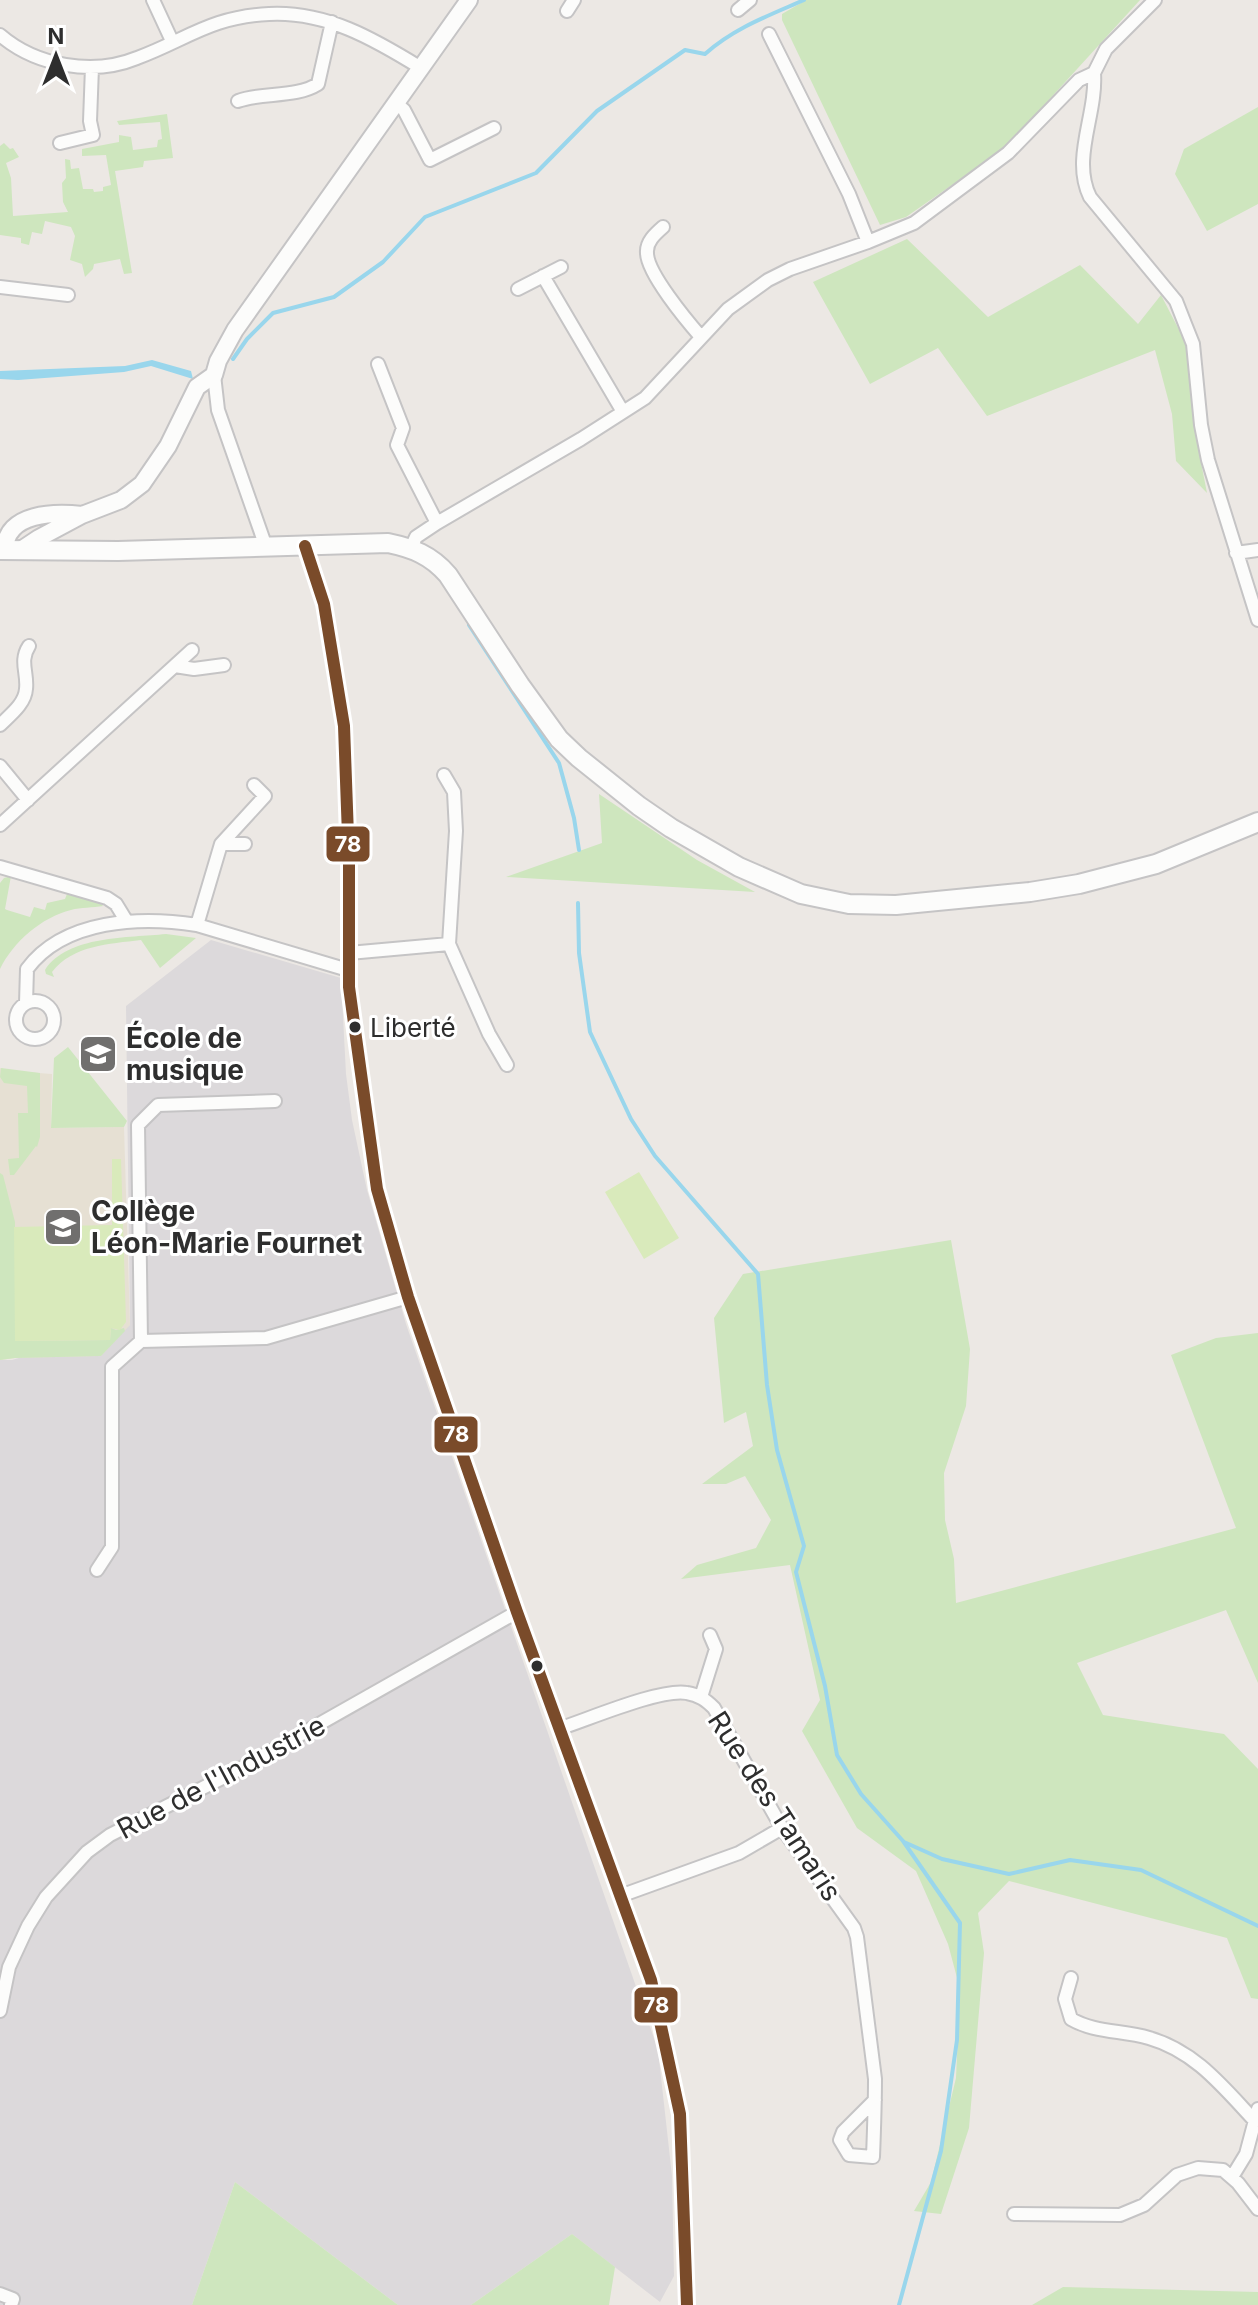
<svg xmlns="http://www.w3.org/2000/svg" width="1258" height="2305" viewBox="0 0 1258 2305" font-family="Inter,sans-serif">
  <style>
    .industrial { fill: #dcd9db }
    .education { fill: #e6e0d3 }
    .green { fill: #cee6be }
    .pitch { fill: #d9eabb }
    .water { fill: #99d6ec }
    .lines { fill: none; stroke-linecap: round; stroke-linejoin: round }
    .stream { stroke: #99d6ec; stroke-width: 4 }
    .minor-casing { stroke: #c5c4c5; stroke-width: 16 }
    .tertiary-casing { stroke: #c5c4c5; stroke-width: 20 }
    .secondary-casing { stroke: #c5c4c5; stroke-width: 22 }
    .minor { stroke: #fcfcfb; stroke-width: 12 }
    .tertiary { stroke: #fcfcfb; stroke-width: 16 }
    .secondary { stroke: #fcfcfb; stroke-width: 18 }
    .bus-1-casing { stroke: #fff; stroke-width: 18 }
    .bus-1 { stroke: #7a4b2a; stroke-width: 12 }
    .bus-dot { fill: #2e2e2e; stroke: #fff; stroke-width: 3 }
    .labels { text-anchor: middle; stroke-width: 6; stroke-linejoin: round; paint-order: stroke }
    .bus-label { font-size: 26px; fill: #2e2e2e; stroke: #fff; text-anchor: start }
    .poi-label { font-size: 28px; font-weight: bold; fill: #2e2e2e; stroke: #fff; text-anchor: start }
    .street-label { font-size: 28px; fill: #2e2e2e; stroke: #fff }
    .line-badge { stroke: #fff; stroke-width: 3 }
    .badge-label { font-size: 22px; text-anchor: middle; font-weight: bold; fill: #fff }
  </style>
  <rect width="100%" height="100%" fill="#ece8e4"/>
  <path class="industrial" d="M 211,940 L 341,978 L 346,1074 L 352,1120 L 367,1190 L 406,1324 L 658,2050 L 672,2176 L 674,2276 L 660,2302 L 572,2234 L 471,2305 L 398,2305 L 235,2182 L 192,2305 L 0,2305 L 0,1360 L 12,1360 L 130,1325 L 126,1006 Z"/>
  <path class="education" d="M 0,1068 L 12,1071 L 52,1074 L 51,1128 L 124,1127 L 130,1325 L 101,1356 L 15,1358 L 0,1360 Z"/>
  <path class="green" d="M 806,0 L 1140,0 L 1005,148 L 906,217 L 880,225 L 782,20 L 782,14 Z
    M 1258,107 L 1258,204 L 1207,231 L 1175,174 L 1184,149 Z
    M 167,114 L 173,158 L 144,161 L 143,167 L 115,171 L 132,273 L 124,274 L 120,259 L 94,264 L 93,269 L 85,277 L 82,264 L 70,260 L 75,236 L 71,227 L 45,221 L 42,234 L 32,232 L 29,245 L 21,243 L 21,238 L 0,235 L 0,146 L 4,143 L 10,149 L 13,148 L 19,157 L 6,163 L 11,178 L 13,216 L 68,212 L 63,202 L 62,183 L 66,178 L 65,159 L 70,160 L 71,169 L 79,168 L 83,189 L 93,189 L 94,192 L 103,191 L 103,187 L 111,185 L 106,155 L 82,156 L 82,149 L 119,142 L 119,135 L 131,137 L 133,150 L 157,147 L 158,140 L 162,139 L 160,122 L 119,125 L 117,121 Z
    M 907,239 L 988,317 L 1080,265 L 1138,324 L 1161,295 L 1189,349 L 1196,437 L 1207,493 L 1176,461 L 1172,414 L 1155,350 L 987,416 L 938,348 L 870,384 L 813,282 Z
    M 599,794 L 697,860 L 755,892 L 506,877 L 602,843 Z
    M 11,876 L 5,909 L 7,910 L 30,917 L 34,907 L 45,910 L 47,903 L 65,899 L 67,894 L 99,902 L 103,906 C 93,908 81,907 71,910 C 42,917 13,942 0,969 L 0,883 L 4,878 Z
    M 166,934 L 196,938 L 160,968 L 141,940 C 109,944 73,945 52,972 L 54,977 L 46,974 L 45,970 C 68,935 129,938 166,934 Z
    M 68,1047 L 127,1121 L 124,1127 L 51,1128 L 54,1058 Z
    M 1,1068 L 40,1073 L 40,1137 L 37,1147 L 36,1146 L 14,1175 L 10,1175 L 8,1159 L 19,1158 L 18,1113 L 28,1113 L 27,1086 L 4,1083 L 0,1077 Z
    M 0,1173 L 3,1175 L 15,1222 L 15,1341 L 110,1340 L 111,1328 L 116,1330 L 124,1328 L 125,1331 L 101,1356 L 15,1358 L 0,1360 Z
    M 951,1240 L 970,1349 L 966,1406 L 944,1473 L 945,1520 L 954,1559 L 956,1603 L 1236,1528 L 1171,1355 L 1216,1338 L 1258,1333 L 1258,1683 L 1226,1610 L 1077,1663 L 1103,1715 L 1224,1734 L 1258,1769 L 1258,1999 L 1251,1998 L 1227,1938 L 1009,1881 L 978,1913 L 984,1953 L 969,2128 L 941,2214 L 914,2211 L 931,2182 L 956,2078 L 960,1989 L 948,1944 L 916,1871 L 857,1828 L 802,1731 L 820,1700 L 790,1565 L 681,1579 L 697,1565 L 756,1548 L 771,1520 L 745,1476 L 726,1484 L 702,1484 L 753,1446 L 746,1412 L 724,1423 L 714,1318 L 743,1274 Z
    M 235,2182 L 398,2305 L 192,2305 Z
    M 572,2234 L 615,2267 L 609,2305 L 471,2305 Z
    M 1063,2287 L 1258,2292 L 1258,2305 L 1032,2305 Z"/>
  <path class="pitch" d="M 112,1159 L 121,1159 L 126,1322 L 120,1330 L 111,1328 L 110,1340 L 15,1341 L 14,1227 L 112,1225 Z
    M 639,1172 L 679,1238 L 644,1259 L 605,1192 Z"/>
  <path class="water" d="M 152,360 L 191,371 L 193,379 L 151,366 L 124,372 L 18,380 L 0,379 L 0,371 L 125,366 Z"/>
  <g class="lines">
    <path class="stream" d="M 233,359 L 247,339 L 273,313 L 334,297 L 383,262 L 425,217 L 536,173 L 597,111 L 685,50 L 705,54 C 734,28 770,15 804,0
      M 469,625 L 559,763 L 574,818 L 579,850
      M 578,903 L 579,953 L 590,1032 L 631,1119 L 655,1156 L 758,1274 L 767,1385 L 777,1450 L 804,1546 L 796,1572 L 825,1686 L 837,1755 L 861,1794 L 903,1841 L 960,1923 L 957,2040 L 941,2151 L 899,2305
      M 904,1842 L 942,1859 L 1009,1874 L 1070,1860 L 1141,1870 L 1258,1926"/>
    <g class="minor-casing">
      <path id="minor" d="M 153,0 L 172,41
        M 738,10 L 750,0
        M 567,11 L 574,0
        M 769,34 L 849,194 L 868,242
        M 0,35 C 36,66 93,76 137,58 C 188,39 210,17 269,14 C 326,11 374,39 421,68
        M 1094,73 C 1097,115 1071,158 1090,197 L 1176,301 L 1185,324 L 1193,344 L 1201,425 L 1208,460 L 1258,620
        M 238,101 C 262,92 296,98 318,84 L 332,22
        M 397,104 L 404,110 L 430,160 L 494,128
        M 60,143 L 93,135 L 90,121 L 92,67
        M 663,227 C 655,234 646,242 647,253 C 647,273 687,321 701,337
        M 543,276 L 623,412
        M 0,287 L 68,295
        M 518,289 L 561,267
        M 378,364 L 403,428 L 397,445 L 437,523
        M 214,375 L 218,410 L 266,547
        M 305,546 L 324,604 L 344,726 L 349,863 L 349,987 L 377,1189 L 408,1297 L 517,1612 L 651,1980 L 680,2114 L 687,2305
        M 411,548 L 416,537 L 437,523 L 581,439 L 645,398 L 728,309 L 768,280 L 790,269 L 868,242 L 914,223 L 1008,153 L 1079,80 L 1094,73 L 1106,49 L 1155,0
        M 1236,553 L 1258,550
        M 175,666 L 194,669 L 224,665
        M 0,725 C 10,715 25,704 26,689 C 28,673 19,661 29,646
        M 0,766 L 28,800
        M 444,775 L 454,792 L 456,831 L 449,944
        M 0,825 L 192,650
        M 221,844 L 245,844
        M 0,867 L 107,898 L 116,904 L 127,922
        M 197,925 L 221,844 L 265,796 L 254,785
        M 349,953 L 449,944 L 489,1034 L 507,1065
        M16 1020a19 19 0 1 1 38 0a19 19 0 1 1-38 0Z
        M 26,1003 L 27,969 C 64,919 141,916 197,925 L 348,970
        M 141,1341 L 138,1125 L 158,1105 L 275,1101
        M 141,1341 L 266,1338 L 408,1297
        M 97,1570 L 112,1547 L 112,1367 L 141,1341
        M 701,1697 L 716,1649 L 710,1635
        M 561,1728 C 589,1719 661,1688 687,1693 C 699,1695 706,1700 714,1708 L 782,1828 L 854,1928 L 857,1937 L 875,2079 C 875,2105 874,2131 873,2157 L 849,2155 L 840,2140 L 843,2132 L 875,2100
        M 620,1896 L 739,1853 L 782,1828
        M 1071,1978 L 1065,1999 L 1071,2019 C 1095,2033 1122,2030 1149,2038 C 1195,2051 1223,2087 1255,2121
        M 0,2011 L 9,1967 L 28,1926 L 46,1897 L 87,1852 L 110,1835 L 238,1770 L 517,1612
        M 1232,2177 L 1246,2154 L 1258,2109
        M 1014,2214 L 1120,2215 L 1144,2205 L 1177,2175 L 1198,2168 L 1223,2170 L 1238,2183 L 1258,2209
        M 0,2294 L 13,2299 L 11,2305"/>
    </g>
    <g class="tertiary-casing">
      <path id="tertiary" d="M 5,550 C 5,512 56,512 82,515
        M 21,550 L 39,538 L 82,515 L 121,500 L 142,484 L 168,446 L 197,387 L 214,375 L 218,361 L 235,330 L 469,0"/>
    </g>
    <g class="secondary-casing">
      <path id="secondary" d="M 0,550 L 118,551 L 388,543 C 412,548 431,555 448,575 L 520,685 L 559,739 L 579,758 L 639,806 L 671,828 L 739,867 L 801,894 L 849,904 L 896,905 L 1030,892 L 1079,884 L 1156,864 L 1258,822"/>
    </g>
    <use href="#minor" class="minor"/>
    <use href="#tertiary" class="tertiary"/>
    <use href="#secondary" class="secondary"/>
    <g class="bus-1-casing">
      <path id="bus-1" d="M 305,546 L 324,604 L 344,726 L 349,863 L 349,987 L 377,1189 L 408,1297 L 517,1612 L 651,1980 L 680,2114 L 687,2305"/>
    </g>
    <use href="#bus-1" class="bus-1"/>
  </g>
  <defs>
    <g id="school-square" transform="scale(2)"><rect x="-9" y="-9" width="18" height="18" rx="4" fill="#706f6e" stroke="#fff"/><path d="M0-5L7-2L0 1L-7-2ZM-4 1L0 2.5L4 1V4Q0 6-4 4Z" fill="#fff"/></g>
  </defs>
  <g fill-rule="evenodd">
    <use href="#school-square" x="98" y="1054"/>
    <use href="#school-square" x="63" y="1227"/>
  </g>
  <g class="bus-dot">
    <circle cx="355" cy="1027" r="7"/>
    <circle cx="537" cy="1666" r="7"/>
  </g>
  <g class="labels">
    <g class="bus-label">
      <text x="370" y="1037">Liberté</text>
    </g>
    <g class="poi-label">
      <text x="126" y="1048">École de<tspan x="126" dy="32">musique</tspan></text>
      <text x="91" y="1221">Collège<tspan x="91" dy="32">Léon-Marie Fournet</tspan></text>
    </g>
    <g class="street-label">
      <text transform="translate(221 1777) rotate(-28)" y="10">Rue de l'Industrie</text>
      <text transform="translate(775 1806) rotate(57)" y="10">Rue des Tamaris</text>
    </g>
  </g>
  <g class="line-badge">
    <rect x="325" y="825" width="46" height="38" rx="8" fill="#7a4b2a"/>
    <rect x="433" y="1415" width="46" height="39" rx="8" fill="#7a4b2a"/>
    <rect x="633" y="1986" width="46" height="38" rx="8" fill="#7a4b2a"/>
  </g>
  <g class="badge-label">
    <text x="348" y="852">78</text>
    <text x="456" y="1442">78</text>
    <text x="656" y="2013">78</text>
  </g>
  <g transform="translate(56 56)" stroke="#ffffff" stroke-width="6" paint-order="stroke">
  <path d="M0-6L14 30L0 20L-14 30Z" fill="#2e2e2e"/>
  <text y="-12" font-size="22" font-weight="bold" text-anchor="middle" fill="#2e2e2e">N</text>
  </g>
</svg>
